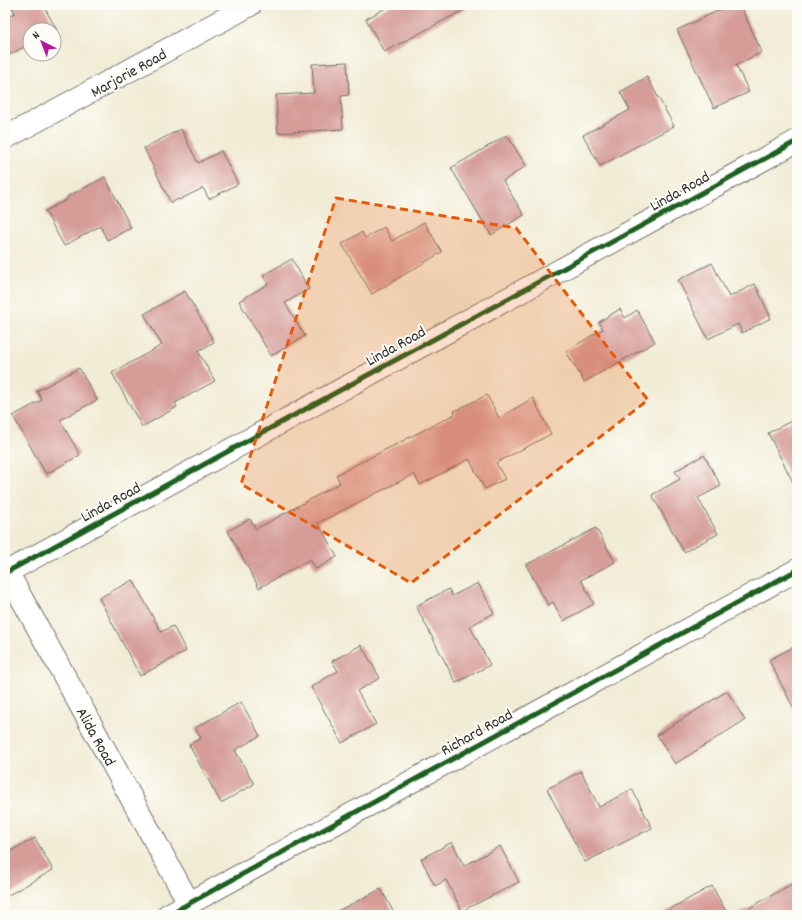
<svg xmlns="http://www.w3.org/2000/svg" width="802" height="920" viewBox="0 0 802 920" font-family="Dekko,sans-serif">
  <style>
    .building { fill: #d59c98 }
    .lines { fill: none; stroke-linecap: round; stroke-linejoin: round }
    .minor-casing { stroke: #706f66; stroke-width: 24 }
    .minor { stroke: #fff; stroke-width: 22 }
    .cycleway-casing { stroke: #fdfcf7; stroke-width: 8 }
    .cycleway { stroke: #1b5e20; stroke-width: 5 }
    .marked { fill: #e8590c; fill-opacity: 0.2; stroke: #e8590c; stroke-width: 3; stroke-dasharray: 8 5; stroke-linejoin: round }
    .labels { text-anchor: middle; stroke-width: 4; stroke-linejoin: round; paint-order: stroke }
    .street-label { font-size: 16px; fill: #2b2b2b; stroke: #fdfcf7 }
  </style>
  <rect width="100%" height="100%" fill="#fdfcf7"/>
  <filter id="ink" filterUnits="userSpaceOnUse"><feTurbulence type="fractalNoise" baseFrequency=".025" numOctaves="2"/><feDisplacementMap in="SourceGraphic" scale="8" xChannelSelector="R" yChannelSelector="G"/><feConvolveMatrix kernelMatrix="1 2 1 2 8 2 1 2 1" color-interpolation-filters="sRGB"/></filter>
  <filter id="wash" filterUnits="userSpaceOnUse"><feTurbulence type="fractalNoise" baseFrequency=".012" numOctaves="4" result="noise"/><feDisplacementMap in="SourceGraphic" scale="16" xChannelSelector="R" yChannelSelector="G"/><feGaussianBlur stdDeviation="0.9" result="paint"/><feColorMatrix in="noise" values="0 0 0 0 0 0 0 0 0 0 0 0 0 0 0 0 0 1.4 0 .05"/><feComposite in="paint" operator="in"/></filter>
  <g filter="url(#wash)">
    <rect width="100%" height="100%" fill="#f1ecd5"/>
    <g id="blocks">
      <path class="building" d="M 11,5 L 43,5 L 57,30 L 54,31 L 30,30 L 30,44 L 5,57 L 5,18 L 15,13 Z
        M 391,5 L 473,5 L 384,52 L 366,19 Z
        M 730,5 L 740,5 L 762,52 L 736,65 L 749,92 L 714,108 L 677,30 Z
        M 347,62 L 349,95 L 341,96 L 343,129 L 278,133 L 276,95 L 314,93 L 312,64 Z
        M 647,77 L 674,126 L 600,166 L 583,135 L 630,110 L 620,92 Z
        M 181,129 L 198,163 L 221,151 L 238,184 L 209,199 L 203,188 L 179,200 L 178,199 L 171,203 L 144,148 Z
        M 507,135 L 526,166 L 503,181 L 524,215 L 491,235 L 451,168 Z
        M 105,177 L 131,228 L 107,240 L 100,226 L 64,246 L 45,211 L 68,199 L 67,197 Z
        M 424,222 L 442,252 L 372,294 L 342,244 L 362,232 L 365,238 L 384,227 L 392,241 Z
        M 292,259 L 309,289 L 285,303 L 305,336 L 271,356 L 239,301 L 268,284 L 263,275 Z
        M 712,263 L 729,297 L 755,284 L 771,318 L 742,333 L 738,324 L 708,339 L 678,280 Z
        M 185,291 L 214,342 L 198,351 L 215,381 L 175,403 L 177,407 L 142,427 L 112,373 L 162,345 L 144,314 Z
        M 620,309 L 625,318 L 637,310 L 655,342 L 584,382 L 566,351 L 603,329 L 599,322 Z
        M 79,368 L 97,400 L 60,420 L 80,455 L 46,474 L 13,416 L 42,400 L 37,391 Z
        M 487,395 L 499,418 L 533,398 L 551,434 L 496,463 L 505,479 L 485,489 L 469,459 L 420,485 L 414,474 L 318,523 L 337,557 L 316,569 L 310,559 L 259,588 L 228,531 L 250,519 L 256,529 L 340,483 L 336,475 L 455,414 L 454,411 Z
        M 797,418 L 797,490 L 768,433 Z
        M 704,455 L 721,486 L 698,498 L 718,534 L 684,552 L 652,495 L 680,479 L 675,471 Z
        M 596,528 L 615,562 L 581,580 L 594,604 L 563,621 L 553,602 L 548,605 L 526,565 Z
        M 133,580 L 161,632 L 173,626 L 186,651 L 140,676 L 99,598 Z
        M 478,583 L 494,613 L 470,626 L 490,665 L 456,683 L 416,606 L 449,589 L 452,596 Z
        M 361,645 L 380,678 L 357,691 L 376,724 L 342,743 L 311,687 L 338,671 L 332,661 Z
        M 797,645 L 797,715 L 769,660 Z
        M 727,691 L 745,720 L 675,764 L 657,735 Z
        M 241,702 L 260,736 L 235,750 L 254,784 L 221,803 L 189,745 L 201,738 L 195,728 Z
        M 581,771 L 599,807 L 632,789 L 652,828 L 585,862 L 547,789 Z
        M 35,838 L 53,870 L 5,897 L 5,854 Z
        M 452,842 L 464,866 L 500,846 L 519,882 L 462,911 L 446,880 L 435,886 L 421,859 Z
        M 797,881 L 797,915 L 737,915 Z
        M 712,886 L 728,915 L 659,915 Z
        M 381,889 L 395,915 L 330,915 Z"/>
    </g>
  </g>
  <g filter="url(#ink)">
    <use href="#blocks" fill-opacity="0" stroke="#706f66" stroke-width="1"/>
    <g class="lines">
      <g class="minor-casing">
        <path id="minor" d="M 5,138 L 250,5
          M 5,568 L 189,903
          M 5,573 L 797,141
          M 168,915 L 797,570"/>
      </g>
      <use href="#minor" class="minor"/>
      <g class="cycleway-casing">
        <path id="cycleway" d="M 5,573 L 797,141
          M 168,915 L 797,570"/>
      </g>
      <use href="#cycleway" class="cycleway"/>
    </g>
  </g>
  <path class="marked" d="M 336,198 L 516,228 L 648,400 L 411,583 L 241,484 Z"/>
  <g class="labels">
    <g class="street-label">
      <text transform="translate(128 72) rotate(-29)" y="6">Marjorie Road</text>
      <text transform="translate(679 190) rotate(-29)" y="6">Linda Road</text>
      <text transform="translate(395 345) rotate(-29)" y="6">Linda Road</text>
      <text transform="translate(110 501) rotate(-29)" y="6">Linda Road</text>
      <text transform="translate(476 731) rotate(-29)" y="6">Richard Road</text>
      <text transform="translate(97 736) rotate(61)" y="6">Alida Road</text>
    </g>
  </g>
  <rect width="802" height="920" fill="none" stroke="#fdfcf7" stroke-width="20"/>
  <g transform="translate(42 42) rotate(318)"><circle r="19" fill="#fdfcf7" stroke="#a9a8a5"/>
  <path d="M0-3L7 15L0 10L-7 15Z" fill="#b5179e"/>
  <text y="-6" font-size="11" font-weight="bold" text-anchor="middle" fill="#2b2b2b">N</text>
  </g>
</svg>
